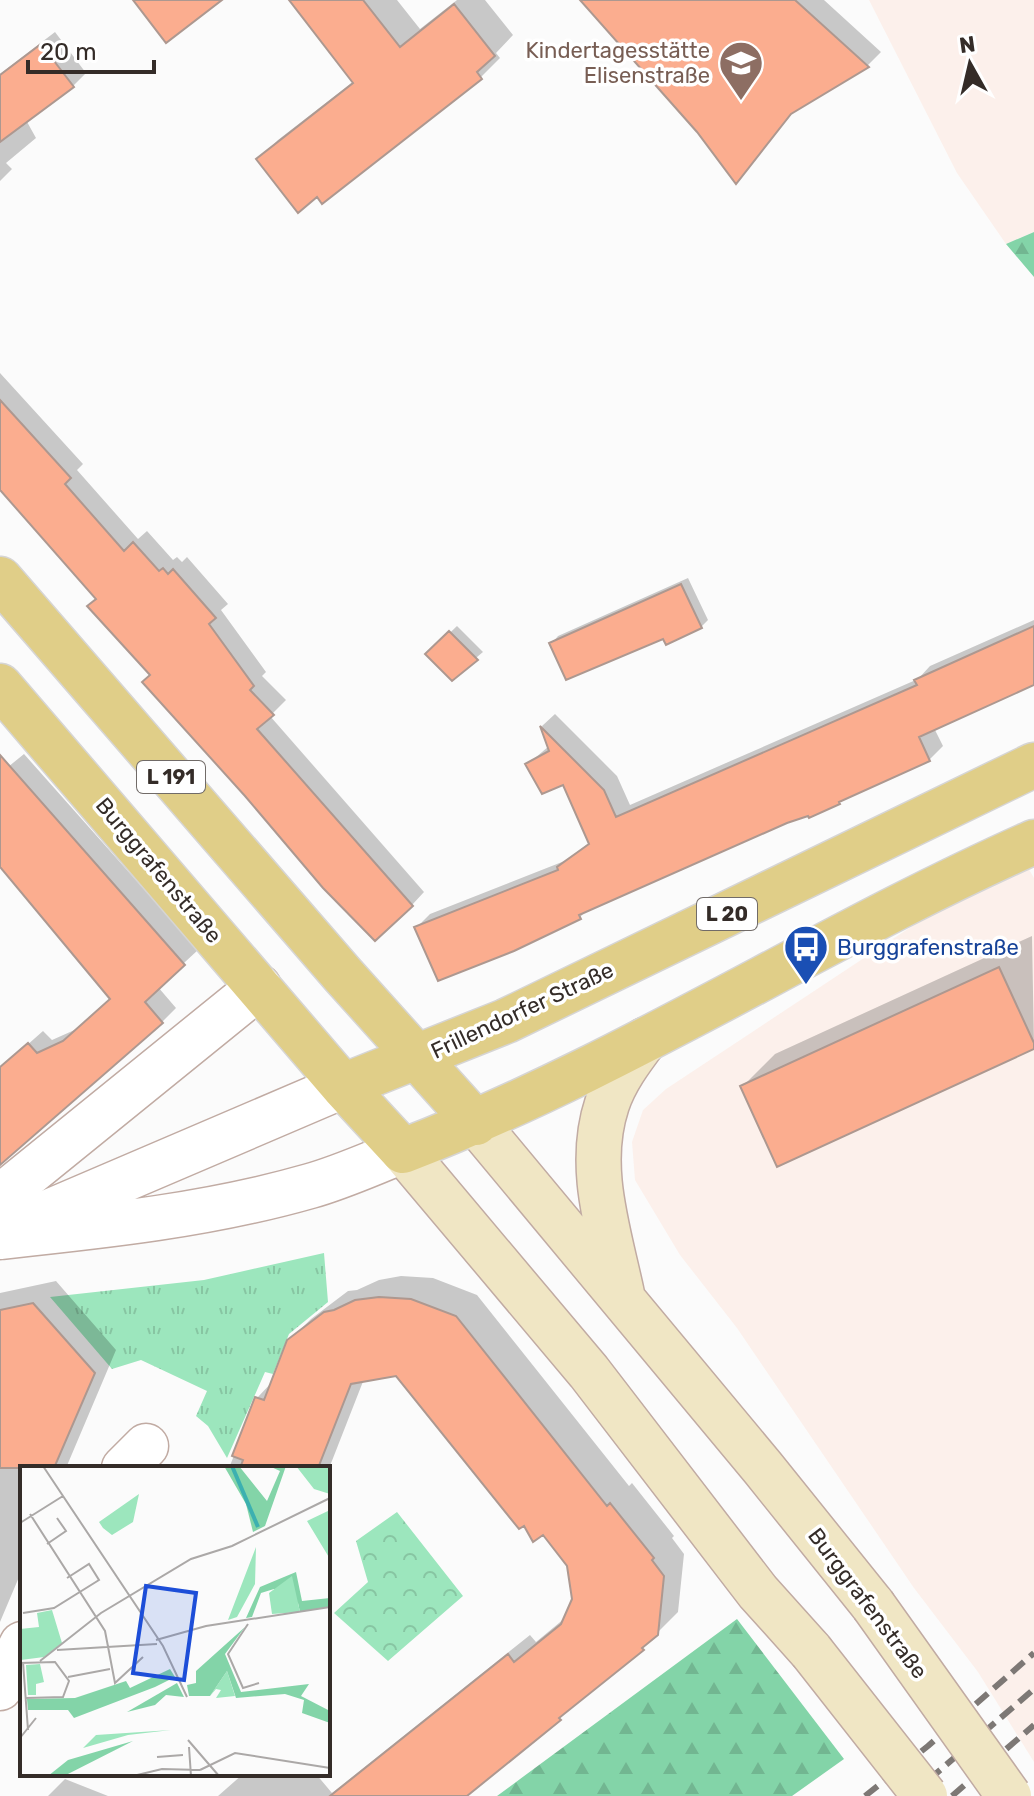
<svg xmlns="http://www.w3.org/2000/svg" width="1034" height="1796" viewBox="0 0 1034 1796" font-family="Rubik,sans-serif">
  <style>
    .built { fill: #fcf0eb }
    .grass { fill: url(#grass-tufts) }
    .forest { fill: url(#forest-firs) }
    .park { fill: url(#park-crowns) }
    .shadow { fill: #0003 }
    .building { fill: #fbad8f; stroke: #ad9890; stroke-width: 2 }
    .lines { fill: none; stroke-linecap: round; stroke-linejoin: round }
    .minor-casing { stroke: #c1aba3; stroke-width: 47 }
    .tertiary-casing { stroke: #c1aba3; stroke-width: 47 }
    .secondary-casing { stroke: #c1aba3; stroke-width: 47 }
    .primary-casing { stroke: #d6d5d4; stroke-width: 47 }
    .minor { stroke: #fff; stroke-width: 44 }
    .tertiary { stroke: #fff; stroke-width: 44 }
    .secondary { stroke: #f0e6c4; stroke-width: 44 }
    .primary { stroke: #e0ce88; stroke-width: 44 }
    .rail { stroke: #7d7875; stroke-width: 6; stroke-dasharray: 16 8; stroke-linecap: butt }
    .secondary-bridge-casing { stroke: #c1aba3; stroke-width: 47; stroke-linecap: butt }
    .secondary-bridge { stroke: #f0e6c4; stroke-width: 44 }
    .labels { text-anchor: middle; stroke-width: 7; stroke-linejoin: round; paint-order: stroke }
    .shield { fill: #fff; stroke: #716b68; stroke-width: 2 }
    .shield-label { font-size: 20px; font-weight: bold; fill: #342c28 }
    .education-label { font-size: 22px; fill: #785e54; stroke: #fff; text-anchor: end }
    .street-label { font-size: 22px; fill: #342c28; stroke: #fff }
    .transit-label { font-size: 22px; fill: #164399; stroke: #fff; text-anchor: start }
    .inset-river { fill: none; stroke: #3cb0b0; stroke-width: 4 }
    .inset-road { fill: none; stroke: #aba8a7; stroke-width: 2 }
    .view { fill: #1d4ed8; fill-opacity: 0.15; stroke: #1d4ed8; stroke-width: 4 }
    .inset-edge { fill: none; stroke: #342c28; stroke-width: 4 }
  </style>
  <defs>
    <pattern id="grass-tufts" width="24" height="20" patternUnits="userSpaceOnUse" patternTransform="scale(2)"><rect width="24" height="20" fill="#9ce6bd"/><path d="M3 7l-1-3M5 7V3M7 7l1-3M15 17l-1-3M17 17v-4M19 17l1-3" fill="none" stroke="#87c5a2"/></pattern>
    <pattern id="forest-firs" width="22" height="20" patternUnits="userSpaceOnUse" patternTransform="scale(2)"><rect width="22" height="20" fill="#83d4a8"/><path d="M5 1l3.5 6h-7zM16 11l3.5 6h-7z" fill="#72b691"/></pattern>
    <pattern id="park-crowns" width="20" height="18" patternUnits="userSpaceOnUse" patternTransform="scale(2)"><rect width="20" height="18" fill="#9ce6bd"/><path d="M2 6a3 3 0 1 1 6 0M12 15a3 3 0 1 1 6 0" fill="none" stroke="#87c5a2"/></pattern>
  </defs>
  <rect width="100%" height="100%" fill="#fbfbfb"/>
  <path class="built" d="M 869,0 L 1034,0 L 1034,232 L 1006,244 L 957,173 Z
    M 1027,866 L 1034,878 L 1034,1762 L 978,1672 L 914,1588 L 737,1328 L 680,1255 L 635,1180 L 632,1142 L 643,1110 L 666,1089 L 926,917 Z"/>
  <path class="grass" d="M 324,1253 L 328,1302 L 289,1334 L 273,1374 L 265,1372 L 227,1458 L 208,1426 L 196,1416 L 207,1391 L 141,1360 L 112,1369 L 50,1297 L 204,1280 Z"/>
  <path class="forest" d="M 1034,232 L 1034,277 L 1006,244 Z
    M 737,1619 L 844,1759 L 792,1796 L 497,1796 Z"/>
  <path class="park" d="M 397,1512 L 463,1596 L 388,1661 L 334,1613 L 368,1582 L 356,1541 Z"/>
  <path class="shadow" d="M 292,0 L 397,0 L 420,29 L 457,0 L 485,0 L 513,35 L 496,53 L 500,58 L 481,77 L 322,201 L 317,194 L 259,160 L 278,140 L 354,81 Z
    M 582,0 L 824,0 L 881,52 L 868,65 L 796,109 L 736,181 L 699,131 Z
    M 55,32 L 86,73 L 73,86 L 26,120 L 36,138 L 6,163 L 12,169 L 0,181 L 0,74 Z
    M 0,373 L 83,464 L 77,470 L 138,539 L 147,531 L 173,560 L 177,557 L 182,562 L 187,557 L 228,604 L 221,610 L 266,672 L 262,676 L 286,700 L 270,716 L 424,892 L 412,905 L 152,675 L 98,599 L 0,487 Z
    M 688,578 L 708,620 L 701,627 L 664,637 L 552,643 L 558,636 Z
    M 1034,620 L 1034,683 L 934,728 L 943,746 L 929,760 L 589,908 L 580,917 L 416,928 L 430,914 L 567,860 L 590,842 L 564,782 L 528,764 L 549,746 L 542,726 L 555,714 L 617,776 L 630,805 L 918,679 L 930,666 Z
    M 457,626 L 483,652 L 452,678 L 428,654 Z
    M 24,754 L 198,950 L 158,987 L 176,1008 L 162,1022 L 0,1095 L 0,1069 L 43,1031 L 52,1040 L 79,1028 L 112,998 L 0,864 L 0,758 L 8,767 Z
    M 1032,936 L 1034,1047 L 742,1087 L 775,1054 Z
    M 401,1276 L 433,1278 L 477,1295 L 629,1486 L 632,1483 L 674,1536 L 672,1538 L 684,1554 L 678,1612 L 642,1648 L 463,1796 L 218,1796 L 243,1774 L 316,1774 L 332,1793 L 530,1635 L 536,1642 L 565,1618 L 574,1600 L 569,1566 L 543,1533 L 524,1523 L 397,1374 L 364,1379 L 328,1471 L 328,1468 L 229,1468 L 257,1398 L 273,1381 L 289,1341 L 311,1319 L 348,1291 L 357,1290 L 379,1280 Z
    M 56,1281 L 116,1350 L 66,1468 L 22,1468 L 22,1570 L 0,1622 L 0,1293 Z
    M 65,1779 L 108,1796 L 48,1796 Z"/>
  <path class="building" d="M 133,0 L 222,0 L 166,43 Z
    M 289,0 L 363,0 L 400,47 L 454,4 L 495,56 L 477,72 L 482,79 L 322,204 L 317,197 L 298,213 L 256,159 L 353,83 Z
    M 580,0 L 795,0 L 869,67 L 791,114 L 736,184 L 697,132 Z
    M 41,44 L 74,87 L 0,142 L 0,75 Z
    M 0,400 L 71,478 L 65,484 L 124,551 L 133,542 L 159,571 L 163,568 L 168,574 L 173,569 L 216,618 L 209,624 L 254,686 L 250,690 L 274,715 L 257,729 L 413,906 L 375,941 L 323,888 L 245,796 L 142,682 L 150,675 L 87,606 L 96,599 L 0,490 Z
    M 681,584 L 702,628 L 666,645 L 663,639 L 566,680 L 549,643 Z
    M 1034,626 L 1034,685 L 919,737 L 930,761 L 839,802 L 840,804 L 809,818 L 808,816 L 787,823 L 579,915 L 581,919 L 514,951 L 438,981 L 414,927 L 558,870 L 557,867 L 589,844 L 563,785 L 542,794 L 525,764 L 549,751 L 540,726 L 604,790 L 616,817 L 917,685 L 914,680 Z
    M 449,631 L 478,660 L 452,681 L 425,654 Z
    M 0,755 L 185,965 L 145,1002 L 163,1023 L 0,1165 L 0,1067 L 28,1043 L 37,1053 L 63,1041 L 110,999 L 0,867 Z
    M 999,967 L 1034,1043 L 1034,1049 L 777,1167 L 740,1086 Z
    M 379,1297 L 411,1299 L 456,1316 L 607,1506 L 610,1503 L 654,1558 L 652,1560 L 664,1576 L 658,1635 L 642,1648 L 644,1650 L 559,1718 L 561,1720 L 467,1796 L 330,1796 L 508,1654 L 514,1662 L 561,1624 L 572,1599 L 567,1566 L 543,1535 L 533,1542 L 524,1526 L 519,1529 L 396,1376 L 351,1384 L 318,1468 L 240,1468 L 243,1460 L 232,1456 L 255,1397 L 264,1400 L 287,1340 L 324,1312 L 334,1310 L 355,1300 Z
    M 33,1303 L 95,1373 L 54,1468 L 0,1468 L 0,1310 Z"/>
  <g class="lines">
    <g class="minor-casing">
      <path id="minor" d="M 0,1197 L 259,987
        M 124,1468 L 146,1446
        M 0,1688 L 22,1644"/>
    </g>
    <g class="tertiary-casing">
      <path id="tertiary" d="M 25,1222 L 343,1086
        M 0,1237 C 104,1226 209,1215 310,1186 C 342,1177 372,1163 403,1151"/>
    </g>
    <g class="secondary-casing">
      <path id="secondary" d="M 476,1123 L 763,1468 L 873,1605
        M 403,1151 L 589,1372 L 758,1592 L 811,1651
        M 622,1294 C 609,1232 586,1167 607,1104 C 615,1080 630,1060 645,1040"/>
    </g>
    <g class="primary-casing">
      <path id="primary" d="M 0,579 L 343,975 L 476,1123
        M 0,686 L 343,1086 L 403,1151 C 622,1067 820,937 1034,842
        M 343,1086 L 506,1021 L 1034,765"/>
    </g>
    <use href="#minor" class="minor"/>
    <use href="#tertiary" class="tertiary"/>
    <use href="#secondary" class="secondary"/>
    <use href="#primary" class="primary"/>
    <path class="rail" d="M 865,1796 L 928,1746 L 1034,1653
      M 910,1796 L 1034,1689
      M 952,1796 L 1034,1725"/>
    <g class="secondary-bridge-casing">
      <path id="secondary-bridge" d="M 873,1605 L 1009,1796
        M 811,1651 L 925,1796"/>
    </g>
    <use href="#secondary-bridge" class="secondary-bridge"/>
  </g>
  <defs>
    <g id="school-pin" transform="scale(2.3)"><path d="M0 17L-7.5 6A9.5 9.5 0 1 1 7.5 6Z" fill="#8d6e63" stroke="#fff"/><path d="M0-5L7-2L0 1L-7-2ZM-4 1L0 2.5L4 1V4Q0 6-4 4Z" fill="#fff"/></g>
    <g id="bus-pin" transform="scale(2.3)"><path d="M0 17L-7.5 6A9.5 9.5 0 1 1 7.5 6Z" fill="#1a4fb4" stroke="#fff"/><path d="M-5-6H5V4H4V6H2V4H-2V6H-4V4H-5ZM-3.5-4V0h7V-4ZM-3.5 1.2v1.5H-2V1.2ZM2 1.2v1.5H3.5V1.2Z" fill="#fff"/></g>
  </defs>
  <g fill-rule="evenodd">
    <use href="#school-pin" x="741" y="63"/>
    <use href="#bus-pin" x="806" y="947"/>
  </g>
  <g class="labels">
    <g class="shield">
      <rect x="137" y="761" width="68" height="32" rx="6"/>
      <rect x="697" y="898" width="60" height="32" rx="6"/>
    </g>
    <g class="shield-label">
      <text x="171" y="784">L 191</text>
      <text x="727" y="921">L 20</text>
    </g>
    <g class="education-label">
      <text x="710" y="58">Kindertagesstätte<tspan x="710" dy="25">Elisenstraße</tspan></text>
    </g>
    <g class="street-label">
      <text transform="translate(159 870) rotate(50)" y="8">Burggrafenstraße</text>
      <text transform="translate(522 1010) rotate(-25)" y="8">Frillendorfer Straße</text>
      <text transform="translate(868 1603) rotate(53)" y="8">Burggrafenstraße</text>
    </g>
    <g class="transit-label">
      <text x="837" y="955">Burggrafenstraße</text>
    </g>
  </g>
  <g transform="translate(20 1466)">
    <rect width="310" height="310" fill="#fbfbfb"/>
    <path d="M 119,28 L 113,56 L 92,69 L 83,62 L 79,56 ZM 207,205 L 215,230 L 196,232 L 201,224 L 196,223 L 190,230 ZM 151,264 L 108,269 L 63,282 L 76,269 Z" fill="#9ce6bd"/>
    <path d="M 204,0 L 219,0 L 247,35 L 260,5 L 249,0 L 266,0 L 245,60 L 233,66 L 226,38 ZM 276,106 L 282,135 L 310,132 L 310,141 L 280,146 L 278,137 L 254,123 L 241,127 L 232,151 L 226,152 L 240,121 ZM 225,161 L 205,188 L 221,226 L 289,218 L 281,230 L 310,245 L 310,257 L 282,247 L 284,234 L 265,228 L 216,232 L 207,205 L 190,230 L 169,230 L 167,219 L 176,217 L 176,205 ZM 150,203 L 155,211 L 135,221 L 54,252 L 48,244 L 8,244 L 7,233 L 55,232 L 106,215 L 110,222 ZM 157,217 L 164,231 L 146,229 L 135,239 L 107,246 ZM 113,275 L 44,310 L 28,310 L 48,294 Z" fill="#83d4a8"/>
    <path d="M 32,144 L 42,177 L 24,191 L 1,194 L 0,163 L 19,161 L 17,147 ZM 20,198 L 24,216 L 16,218 L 16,229 L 8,229 L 6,199 Z" fill="#9ce6bd"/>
    <path d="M 276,0 L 310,0 L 310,28 L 294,23 ZM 310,44 L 310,93 L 287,55 ZM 236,81 L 235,118 L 217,151 L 208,154 ZM 272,110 L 280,146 L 252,148 L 249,127 Z" fill="#9ce6bd"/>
    <path class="inset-river" d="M 212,0 L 238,61"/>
    <path class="inset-road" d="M 23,0 L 143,180 L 167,231M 10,48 L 85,165 L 95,217 L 123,191M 0,57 L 43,30M 27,78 L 46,65 L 37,52M 3,147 L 34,142 L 79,114 L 69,98 L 47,112M 228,158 L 208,188 L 223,222 L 239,217M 136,174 L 186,160 L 310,141M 37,184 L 137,178M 20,195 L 81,147 L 171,93 L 212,80 L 310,32M 3,196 L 8,264M 0,197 L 35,196 L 49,215 L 43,231 L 6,232M 48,211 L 90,203M 0,272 L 16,252M 168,274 L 199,310M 169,281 L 171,310M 137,291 L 163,289M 180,304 L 215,287 L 310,302M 113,310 L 142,303 L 180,304"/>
    <path class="view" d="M 126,120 L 176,127 L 164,214 L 113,207 Z"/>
    <rect width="310" height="310" class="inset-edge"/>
  </g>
  <g transform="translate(970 64) rotate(352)" stroke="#ffffff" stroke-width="6" paint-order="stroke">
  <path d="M0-6L14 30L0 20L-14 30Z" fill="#342c28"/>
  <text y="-12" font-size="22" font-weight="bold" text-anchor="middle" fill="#342c28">N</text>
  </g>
  <path d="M28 60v12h126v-12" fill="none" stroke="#342c28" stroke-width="4"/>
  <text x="40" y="60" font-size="24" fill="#342c28" stroke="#ffffff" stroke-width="6" paint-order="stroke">20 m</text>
</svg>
